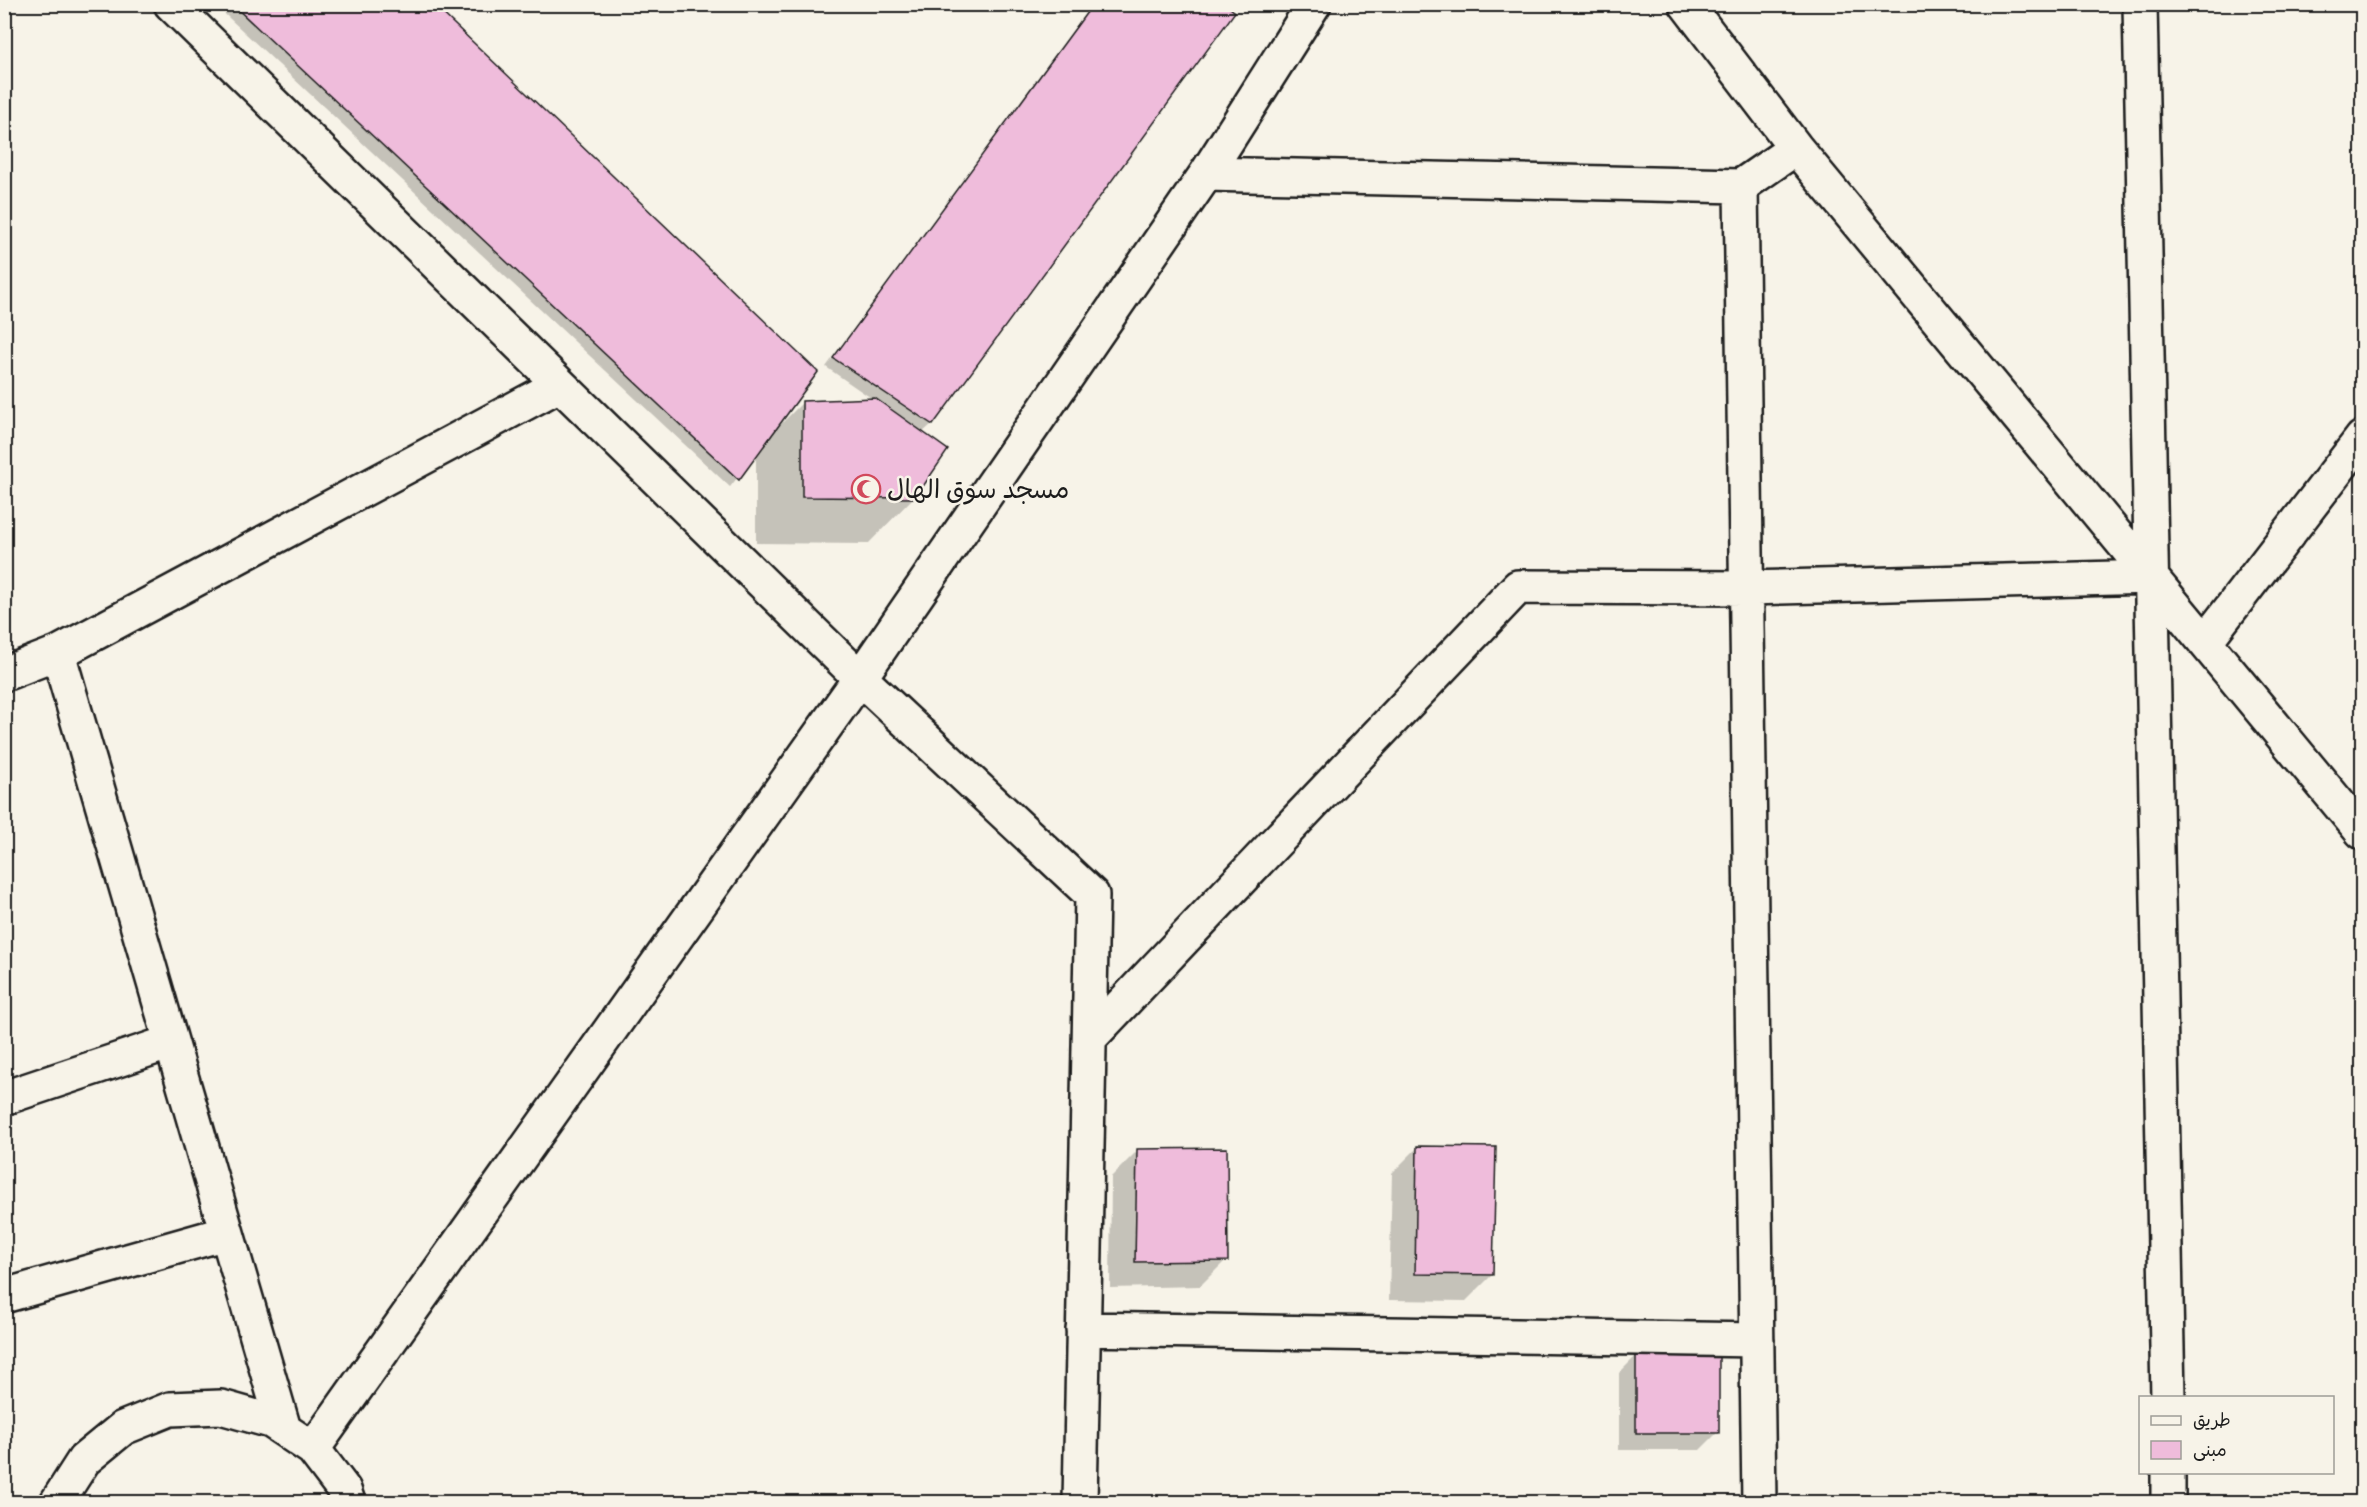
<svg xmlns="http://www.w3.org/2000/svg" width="2367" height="1507" viewBox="0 0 2367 1507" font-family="Itim,'Playpen Sans Arabic',sans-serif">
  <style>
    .shadow { fill: #0003 }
    .building { fill: #efbcdb; stroke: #1c1c1c; stroke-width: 1.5 }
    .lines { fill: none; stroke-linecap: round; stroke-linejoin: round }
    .minor-casing { stroke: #1c1c1c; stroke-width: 38 }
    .minor { stroke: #f7f3e8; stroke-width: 33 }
    .labels { text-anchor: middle; stroke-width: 5; stroke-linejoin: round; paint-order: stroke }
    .poi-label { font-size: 26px; fill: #1c1c1c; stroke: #f7f3e8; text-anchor: start }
  </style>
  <rect width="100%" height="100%" fill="#f7f3e8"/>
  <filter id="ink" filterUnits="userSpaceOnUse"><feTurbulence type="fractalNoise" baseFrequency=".0167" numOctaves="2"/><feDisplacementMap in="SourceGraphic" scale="12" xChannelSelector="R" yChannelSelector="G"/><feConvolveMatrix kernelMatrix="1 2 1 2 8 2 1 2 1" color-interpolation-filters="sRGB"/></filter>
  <g filter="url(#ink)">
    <path class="shadow" d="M 214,4 L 431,4 L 780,425 L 803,402 L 874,400 L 826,367 L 1092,4 L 1222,4 L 932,424 L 922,433 L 914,497 L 868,544 L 756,543 L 756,454 L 730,487 Z
      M 1418,1147 L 1492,1275 L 1466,1301 L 1389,1300 L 1392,1173 Z
      M 1137,1151 L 1226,1260 L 1200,1286 L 1110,1288 L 1111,1177 Z
      M 1636,1356 L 1718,1432 L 1700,1450 L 1619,1450 L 1619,1373 Z"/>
    <path class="building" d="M 232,4 L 433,4 L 818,372 L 739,480 Z
      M 1093,4 L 1225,4 L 1235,12 L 933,425 L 833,358 Z
      M 875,398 L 948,450 L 915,498 L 802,497 L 802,401 Z
      M 1417,1146 L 1496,1147 L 1493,1275 L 1415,1274 Z
      M 1227,1148 L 1228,1261 L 1135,1262 L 1137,1149 Z
      M 1719,1353 L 1719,1433 L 1636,1433 L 1636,1354 Z"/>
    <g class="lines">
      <g class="minor-casing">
        <path id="minor" d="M 171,4 L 860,678 L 1092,895 L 1080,1502
          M 1686,4 L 1796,148 L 2362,832
          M 2140,4 L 2168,1398
          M 1206,174 L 1741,186 L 1759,1502
          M 1741,186 L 1796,148
          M 2205,642 L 2362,438
          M 58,653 L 284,1429
          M 4,674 L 58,653 L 559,385
          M 1090,1038 L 1518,587 L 1746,588 L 2151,577
          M 4,1098 L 171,1042
          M 4,1296 L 226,1233
          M 1083,1329 L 1757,1340
          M 313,1449 L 860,678 L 1206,174 L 1314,4
          M 2168,1472 L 2168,1502
          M 57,1502 L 84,1460 L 123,1428 L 170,1409 L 221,1407 L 271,1421 L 313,1449 L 344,1490 L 348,1502"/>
      </g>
      <use href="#minor" class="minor"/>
    </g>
  </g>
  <defs>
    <g id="mosque-ring" transform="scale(1.5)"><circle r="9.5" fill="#f7f3e8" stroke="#d1495b" stroke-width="1.5"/><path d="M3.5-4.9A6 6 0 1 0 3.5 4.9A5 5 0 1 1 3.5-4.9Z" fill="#d1495b"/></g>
  </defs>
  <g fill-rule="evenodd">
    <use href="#mosque-ring" x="866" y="489"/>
  </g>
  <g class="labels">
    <g class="poi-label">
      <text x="887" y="498">مسجد سوق الهال</text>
    </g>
  </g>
  <rect width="2367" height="1507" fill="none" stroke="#f7f3e8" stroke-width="24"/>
  <rect x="12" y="12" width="2343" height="1483" fill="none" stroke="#1c1c1c" stroke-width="2" filter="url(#ink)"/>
  <rect x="2139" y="1396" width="195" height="78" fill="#f7f3e8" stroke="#9f9d96" stroke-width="1.5"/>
  <rect x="2151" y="1416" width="30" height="9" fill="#f7f3e8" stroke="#9f9d96" stroke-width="1.5"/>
  <text x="2193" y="1426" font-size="18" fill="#1c1c1c">طريق</text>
  <rect x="2151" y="1441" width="30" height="18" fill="#efbcdb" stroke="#9f9d96" stroke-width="1.5"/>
  <text x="2193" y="1456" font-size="18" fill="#1c1c1c">مبنى</text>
</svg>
